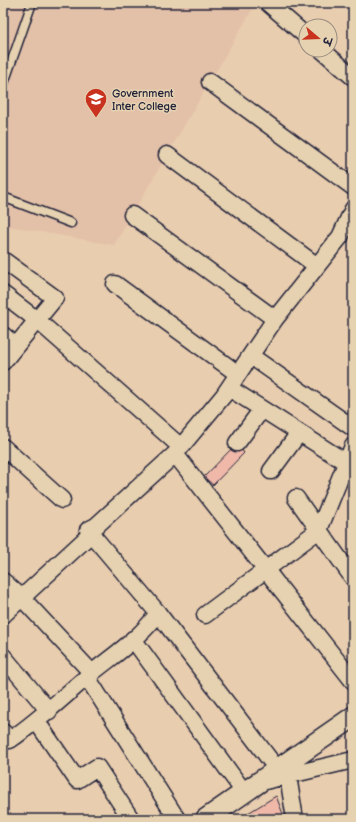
<svg xmlns="http://www.w3.org/2000/svg" width="356" height="822" viewBox="0 0 356 822" font-family="'Balsamiq Sans','Playpen Sans Deva',sans-serif">
  <style>
    .built { fill: #e3c0a8 }
    .building { fill: #f0b8a9; stroke: #22223b }
    .lines { fill: none; stroke-linecap: round; stroke-linejoin: round }
    .service-casing { stroke: #22223b; stroke-width: 11 }
    .minor-casing { stroke: #22223b; stroke-width: 19 }
    .tertiary-casing { stroke: #22223b; stroke-width: 23 }
    .service { stroke: #e6d2b0; stroke-width: 8 }
    .minor { stroke: #e6d2b0; stroke-width: 16 }
    .tertiary { stroke: #e6d2b0; stroke-width: 20 }
    .labels { text-anchor: middle; stroke-width: 3; stroke-linejoin: round; paint-order: stroke }
    .poi-label { font-size: 11px; fill: #22223b; stroke: #e6d2b0; text-anchor: start }
  </style>
  <rect width="100%" height="100%" fill="#e9cdaf"/>
  <filter id="ink" filterUnits="userSpaceOnUse"><feTurbulence type="fractalNoise" baseFrequency=".025" numOctaves="2"/><feDisplacementMap in="SourceGraphic" scale="8" xChannelSelector="R" yChannelSelector="G"/><feConvolveMatrix kernelMatrix="1 2 1 2 8 2 1 2 1" color-interpolation-filters="sRGB"/></filter>
  <g filter="url(#ink)">
    <path class="built" d="M 3,3 L 256,3 L 114,245 L 3,225 Z"/>
    <path class="building" d="M 237,443 L 244,453 L 213,485 L 204,477 Z
      M 276,796 L 285,819 L 251,819 L 248,813 Z"/>
    <g class="lines">
      <g class="service-casing">
        <path id="service" d="M 3,86 L 32,3
          M 3,197 L 71,223"/>
      </g>
      <g class="minor-casing">
        <path id="minor" d="M 268,3 L 306,36
          M 322,50 L 353,77
          M 210,82 L 353,187
          M 167,155 L 317,266
          M 132,215 L 275,319
          M 3,260 L 55,298 L 37,320 L 181,447
          M 115,284 L 238,374
          M 3,294 L 37,320 L 3,362
          M 3,335 L 16,346
          M 251,356 L 353,428
          M 229,388 L 347,463
          M 237,443 L 262,409
          M 3,447 L 62,500
          M 175,454 L 353,681
          M 271,471 L 299,433
          M 296,498 L 353,578
          M 3,581 L 21,597 L 92,673
          M 158,613 L 277,769
          M 3,615 L 91,534
          M 205,615 L 319,530 L 353,446
          M 133,639 L 244,792
          M 3,656 L 49,711
          M 87,677 L 177,819
          M 37,722 L 77,780 L 97,767 L 131,819
          M 3,732 L 10,740 C 38,721 62,698 88,676 C 111,657 141,638 158,613 L 88,530 L 96,526 L 175,454 L 224,395 L 275,319 L 340,237 L 353,209
          M 288,776 L 295,819
          M 265,781 L 353,760"/>
      </g>
      <g class="tertiary-casing">
        <path id="tertiary" d="M 206,819 L 353,717"/>
      </g>
      <use href="#service" class="service"/>
      <use href="#minor" class="minor"/>
      <use href="#tertiary" class="tertiary"/>
    </g>
  </g>
  <defs>
    <g id="school-pin" transform="scale(1.15)"><path d="M0 17L-7.5 6A9.5 9.5 0 1 1 7.5 6Z" fill="#c8321e" stroke="#e6d2b0"/><path d="M0-5L7-2L0 1L-7-2ZM-4 1L0 2.5L4 1V4Q0 6-4 4Z" fill="#fff"/></g>
  </defs>
  <g fill-rule="evenodd">
    <use href="#school-pin" x="96" y="99"/>
  </g>
  <g class="labels">
    <g class="poi-label">
      <text x="112" y="97">Government<tspan x="112" dy="13">Inter College</tspan></text>
    </g>
  </g>
  <rect width="356" height="822" fill="none" stroke="#e6d2b0" stroke-width="16"/>
  <rect x="8" y="8" width="340" height="806" fill="none" stroke="#22223b" stroke-width="1.5" filter="url(#ink)"/>
  <g transform="translate(318 38) rotate(109)"><circle r="19" fill="#e6d2b0" stroke="#988c81"/>
  <path d="M0-3L7 15L0 10L-7 15Z" fill="#c8321e"/>
  <text y="-6" font-size="11" font-weight="bold" text-anchor="middle" fill="#22223b">उ</text>
  </g>
</svg>
